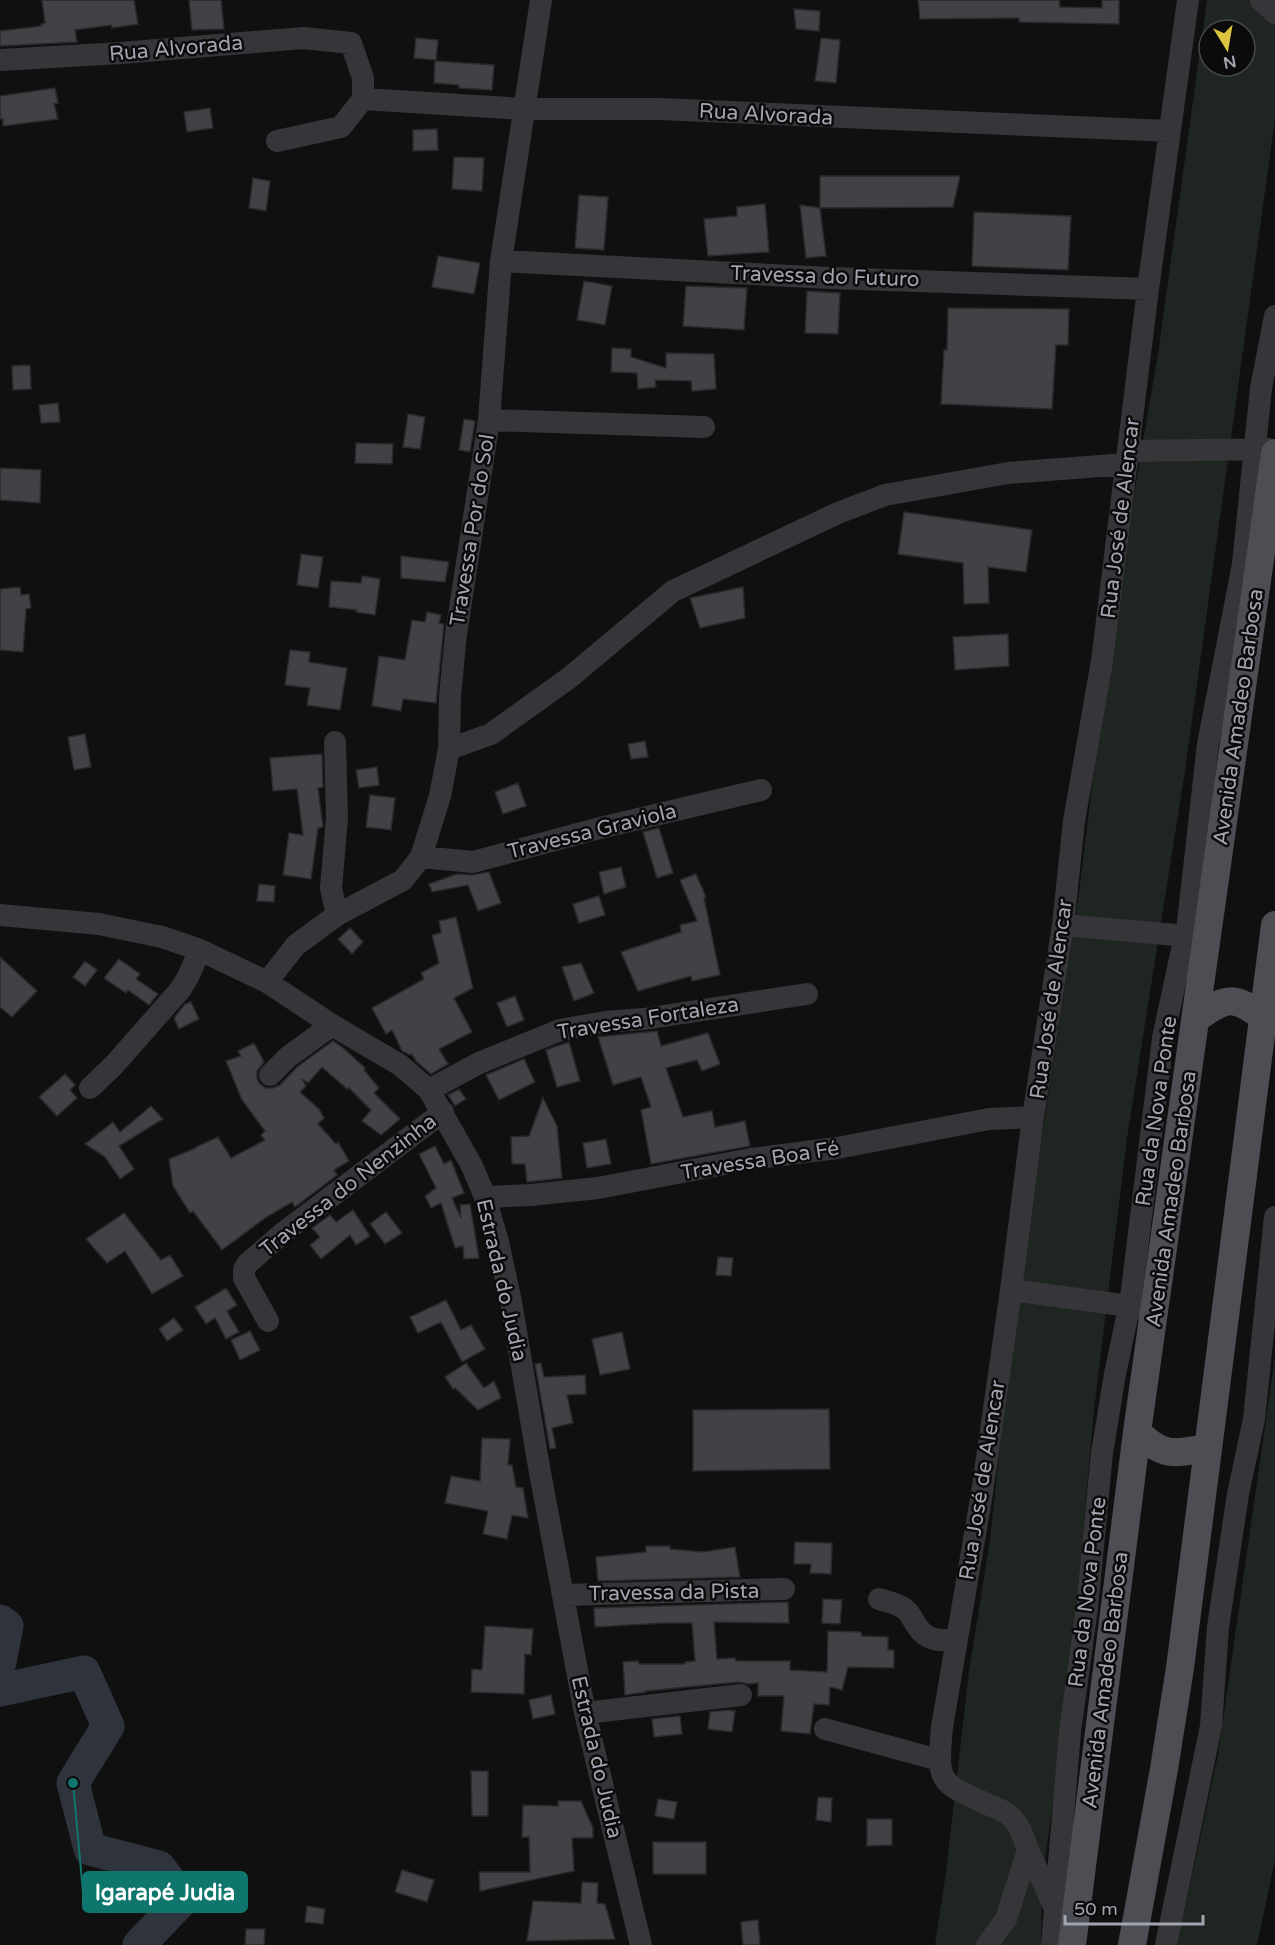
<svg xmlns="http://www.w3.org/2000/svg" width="1275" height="1945" viewBox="0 0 1275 1945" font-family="'Varela Round',sans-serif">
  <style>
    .green { fill: #1f2521; fill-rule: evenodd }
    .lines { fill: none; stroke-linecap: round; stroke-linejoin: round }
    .river { stroke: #2f343c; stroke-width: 33 }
    .building { fill: #414246; stroke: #2a2a2d; stroke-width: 1.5 }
    .minor { stroke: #36363a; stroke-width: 22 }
    .major { stroke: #4d4e54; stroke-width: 28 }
    .labels { text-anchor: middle; stroke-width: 5; stroke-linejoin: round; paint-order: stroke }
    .street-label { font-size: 21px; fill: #a2a4b0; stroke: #0b0b0c }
    .leader { fill: none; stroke: #0f766e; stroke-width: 2 }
    .callout-dot { fill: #0f766e; stroke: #0b0b0c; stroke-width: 2 }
    .callout { fill: #0f766e; stroke: #0f766e; stroke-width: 2 }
    .callout-label { font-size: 22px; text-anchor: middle; font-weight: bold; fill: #fff }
  </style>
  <rect width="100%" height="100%" fill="#101011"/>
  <path class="green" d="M 1207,0 L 1275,0 L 1275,119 L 1185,771 L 1127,1138 L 1094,1410 L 1069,1687 L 1042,1881 L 1041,1945 L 935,1945 L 946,1872 L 969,1671 L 990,1540 L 1012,1331 L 1079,893 L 1112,622 L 1158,354 ZM 1209,30 L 1245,30 L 1245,66 L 1209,66 Z
    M 1275,1356 L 1275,1860 L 1257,1945 L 1177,1945 L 1218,1755 Z"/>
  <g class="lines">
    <path class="river" d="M 0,1621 L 7,1626 L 0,1662
      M 0,1690 L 84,1672 L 108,1726 L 73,1783 L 90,1849 L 159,1867 L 183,1899 L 139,1945"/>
  </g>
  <path class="building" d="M 42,0 L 134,0 L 138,24 L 112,28 L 111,25 L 75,30 L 77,42 L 0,46 L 0,31 L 41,26 L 41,24 L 45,23 Z
    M 189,0 L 221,0 L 224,29 L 192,30 Z
    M 918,0 L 1059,0 L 1060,7 L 1102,8 L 1102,0 L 1119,0 L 1119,24 L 1019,22 L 1019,18 L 920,19 Z
    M 794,9 L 820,11 L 819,31 L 796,29 Z
    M 416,38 L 438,40 L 436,60 L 414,58 Z
    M 821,38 L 840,40 L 836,83 L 815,81 Z
    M 435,61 L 494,65 L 492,90 L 459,88 L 459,85 L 434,83 Z
    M 55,88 L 58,103 L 54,104 L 58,119 L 3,126 L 3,119 L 0,119 L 0,96 Z
    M 210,108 L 213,128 L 187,132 L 184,112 Z
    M 437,129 L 438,150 L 413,151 L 413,130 Z
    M 454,157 L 484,158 L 482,191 L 452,189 Z
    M 820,176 L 960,176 L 953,207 L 820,208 Z
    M 253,178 L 270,181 L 266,211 L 249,208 Z
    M 579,195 L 608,197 L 604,250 L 575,248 Z
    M 765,204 L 769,252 L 708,256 L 704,219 L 737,216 L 737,207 Z
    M 800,205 L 820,208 L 826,256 L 806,258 Z
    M 974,212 L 1071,216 L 1068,270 L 972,266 Z
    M 438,256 L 480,263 L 474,294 L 432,287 Z
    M 584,281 L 612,286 L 605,325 L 577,320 Z
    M 686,286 L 747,288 L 744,330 L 683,326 Z
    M 807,291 L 840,293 L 838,334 L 805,333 Z
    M 948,308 L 1069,309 L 1068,345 L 1056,345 L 1052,409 L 941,404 L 944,350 L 947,350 Z
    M 612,348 L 631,349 L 631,357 L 666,368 L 666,353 L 714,354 L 716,389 L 692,391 L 691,381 L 655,380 L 656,387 L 638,389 L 637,373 L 611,372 Z
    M 30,365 L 31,389 L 13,390 L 12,366 Z
    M 58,403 L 60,422 L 41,423 L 39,405 Z
    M 408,414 L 425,417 L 420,449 L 403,447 Z
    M 464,419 L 475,421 L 470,452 L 459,450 Z
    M 356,443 L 393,444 L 392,464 L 355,463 Z
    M 0,468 L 41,470 L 40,503 L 0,500 Z
    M 904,512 L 1032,530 L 1026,572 L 988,567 L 989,603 L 964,604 L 963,563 L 898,554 Z
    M 301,554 L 323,557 L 318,588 L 297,585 Z
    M 401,556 L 449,562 L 445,582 L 401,578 Z
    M 362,576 L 380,579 L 375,615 L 356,612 L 357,610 L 329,607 L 331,581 L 361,583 Z
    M 20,587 L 21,595 L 29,594 L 31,608 L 26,609 L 23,652 L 0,650 L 0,589 Z
    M 743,587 L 745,618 L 700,628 L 690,598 Z
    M 427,612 L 441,615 L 439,623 L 444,624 L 436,703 L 403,699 L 401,711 L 372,706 L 379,656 L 405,660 L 412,620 L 425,622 Z
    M 1008,634 L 1009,666 L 955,670 L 953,637 Z
    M 290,650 L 310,652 L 309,662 L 347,668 L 340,710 L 307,705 L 310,688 L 285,685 Z
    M 85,734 L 91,767 L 74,770 L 68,737 Z
    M 645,741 L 648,757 L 631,759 L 628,744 Z
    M 322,754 L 323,787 L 318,788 L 323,827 L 318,828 L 311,879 L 283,875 L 289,833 L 303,835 L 297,789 L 273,791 L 270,758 Z
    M 377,767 L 379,785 L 359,788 L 356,770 Z
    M 518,783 L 526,806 L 503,814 L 495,792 Z
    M 370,795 L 395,798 L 391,830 L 366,827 Z
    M 659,828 L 673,873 L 657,878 L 643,832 Z
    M 621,867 L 626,887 L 604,894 L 599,872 Z
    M 489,872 L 501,903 L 478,911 L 468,885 L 432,892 L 429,884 L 457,874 L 472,875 Z
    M 696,874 L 706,897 L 704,898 L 720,975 L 692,981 L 691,976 L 638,991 L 621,952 L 681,932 L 680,925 L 697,921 L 680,880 Z
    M 259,884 L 275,886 L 274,902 L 257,901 Z
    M 599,896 L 605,915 L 579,923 L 573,904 Z
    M 456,917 L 473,988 L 454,998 L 472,1032 L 439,1049 L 448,1064 L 431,1074 L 416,1061 L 412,1054 L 410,1055 L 402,1051 L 392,1030 L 386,1034 L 372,1008 L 424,979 L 421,973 L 439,963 L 432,935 L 441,933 L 439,921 Z
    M 350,928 L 363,942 L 352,954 L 338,939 Z
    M 0,957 L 37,991 L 12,1017 L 0,1007 Z
    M 119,959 L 140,974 L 136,979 L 158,994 L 149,1005 L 128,990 L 126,993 L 104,978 Z
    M 85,961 L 97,970 L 85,986 L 73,977 Z
    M 581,963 L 594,993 L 574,1001 L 562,967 Z
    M 515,996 L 524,1020 L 507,1027 L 497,1003 Z
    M 191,1002 L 199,1019 L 179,1029 L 174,1018 L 185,1004 Z
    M 657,1031 L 661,1046 L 708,1033 L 720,1064 L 702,1071 L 697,1060 L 666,1068 L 683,1117 L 712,1111 L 715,1127 L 745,1121 L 750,1146 L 651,1164 L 641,1110 L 651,1107 L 641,1077 L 613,1085 L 598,1037 Z
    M 333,1041 L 341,1046 L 365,1068 L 364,1070 L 379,1088 L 374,1093 L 400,1119 L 381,1135 L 362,1121 L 371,1110 L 349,1088 L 347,1089 L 322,1067 L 308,1083 L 302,1079 L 306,1086 L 300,1092 L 319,1109 L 324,1118 L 318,1124 L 336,1144 L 338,1142 L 349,1161 L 334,1170 L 337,1175 L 295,1207 L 292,1202 L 265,1218 L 222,1250 L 193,1211 L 190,1213 L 173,1186 L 169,1159 L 196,1148 L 196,1147 L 218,1137 L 231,1158 L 265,1140 L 261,1135 L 265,1131 L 242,1100 L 226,1061 L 241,1056 L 238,1051 L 254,1043 L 264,1062 L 257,1071 L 257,1079 L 260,1084 L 266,1088 L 273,1088 L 280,1085 L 297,1067 Z
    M 569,1042 L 580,1081 L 557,1087 L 546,1050 Z
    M 524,1059 L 535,1082 L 499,1100 L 486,1075 Z
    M 65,1074 L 75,1085 L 70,1090 L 77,1098 L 57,1116 L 39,1097 Z
    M 459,1089 L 466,1099 L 455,1106 L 448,1095 Z
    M 543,1098 L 557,1126 L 562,1178 L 527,1182 L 525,1164 L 512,1164 L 511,1137 L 529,1136 Z
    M 151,1106 L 163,1119 L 119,1146 L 134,1169 L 120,1179 L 105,1157 L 85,1144 L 113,1122 L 120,1132 Z
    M 606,1139 L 611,1164 L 587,1168 L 583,1143 Z
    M 435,1146 L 444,1164 L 451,1160 L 464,1193 L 452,1198 L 461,1218 L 460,1205 L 470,1204 L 479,1258 L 464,1259 L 463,1246 L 455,1248 L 441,1203 L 431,1208 L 425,1196 L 436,1188 L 419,1154 Z
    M 353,1210 L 370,1236 L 356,1245 L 350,1235 L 321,1259 L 310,1245 L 320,1237 L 312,1228 L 330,1215 L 336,1222 Z
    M 386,1212 L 402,1233 L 385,1244 L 370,1224 Z
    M 124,1213 L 161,1260 L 170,1255 L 183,1276 L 152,1294 L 125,1251 L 107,1263 L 86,1239 Z
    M 718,1257 L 733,1258 L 731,1276 L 716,1275 Z
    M 226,1288 L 237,1305 L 227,1311 L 239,1332 L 226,1339 L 215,1318 L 206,1324 L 195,1307 Z
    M 446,1300 L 461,1330 L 471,1325 L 485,1349 L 462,1362 L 441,1322 L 418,1333 L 410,1317 Z
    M 174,1318 L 183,1330 L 167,1341 L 159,1329 Z
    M 250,1331 L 260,1350 L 240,1360 L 231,1340 Z
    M 622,1332 L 630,1369 L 600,1375 L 592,1339 Z
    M 466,1363 L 484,1388 L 494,1381 L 501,1398 L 478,1410 L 455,1388 L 453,1389 L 445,1377 Z
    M 541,1363 L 544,1377 L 585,1375 L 586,1394 L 567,1395 L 573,1423 L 552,1428 L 556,1448 L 550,1449 L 535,1364 Z
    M 829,1409 L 830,1469 L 693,1471 L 693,1410 Z
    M 482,1438 L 510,1439 L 508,1465 L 512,1465 L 516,1487 L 523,1488 L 528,1518 L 512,1515 L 507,1539 L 483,1534 L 488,1511 L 445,1503 L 451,1476 L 480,1481 Z
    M 795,1542 L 832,1543 L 831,1574 L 810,1573 L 811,1564 L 794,1564 Z
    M 646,1546 L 670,1546 L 670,1549 L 703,1552 L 735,1547 L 740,1577 L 598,1581 L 596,1557 L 646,1552 Z
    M 823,1599 L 842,1600 L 840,1624 L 822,1623 Z
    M 788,1602 L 789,1623 L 714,1622 L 717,1659 L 735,1658 L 736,1661 L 790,1661 L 790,1670 L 827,1672 L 828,1631 L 861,1632 L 862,1636 L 888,1637 L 888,1650 L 894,1650 L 894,1668 L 848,1667 L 842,1690 L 830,1687 L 829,1705 L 814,1704 L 810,1734 L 781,1731 L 784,1696 L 758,1696 L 758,1683 L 748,1684 L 739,1682 L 646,1691 L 646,1692 L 625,1695 L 623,1662 L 638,1661 L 639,1664 L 685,1664 L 685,1662 L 695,1661 L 692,1623 L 664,1623 L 595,1627 L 594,1608 Z
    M 485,1626 L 533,1629 L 531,1655 L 525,1654 L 524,1694 L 471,1692 L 472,1669 L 482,1670 Z
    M 551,1695 L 555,1714 L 533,1719 L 529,1700 Z
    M 728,1710 L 735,1711 L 732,1732 L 708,1729 L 710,1712 Z
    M 680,1716 L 682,1734 L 654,1737 L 652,1719 Z
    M 471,1771 L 488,1771 L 488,1816 L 472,1816 Z
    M 818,1797 L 832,1798 L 831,1822 L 816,1820 Z
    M 658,1799 L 677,1802 L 674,1819 L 655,1816 Z
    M 558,1801 L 581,1801 L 593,1828 L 593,1838 L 572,1838 L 574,1871 L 480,1891 L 479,1872 L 530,1872 L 529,1837 L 522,1837 L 523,1805 L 558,1806 Z
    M 867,1819 L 892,1819 L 892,1845 L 867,1846 Z
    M 653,1842 L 706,1842 L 706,1874 L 653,1874 Z
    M 402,1870 L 434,1880 L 427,1902 L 395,1892 Z
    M 582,1882 L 598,1883 L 597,1903 L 605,1904 L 615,1939 L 527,1941 L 533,1901 L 581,1903 Z
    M 307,1906 L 325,1909 L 323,1924 L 305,1922 Z
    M 758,1920 L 760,1945 L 743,1945 L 741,1922 Z
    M 246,1929 L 265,1929 L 264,1945 L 245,1945 Z"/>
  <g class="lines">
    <path class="minor" d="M 1261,0 L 1275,13
      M 0,60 L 121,53 L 303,38 L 351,43 L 363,78 L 363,99 L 341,127 L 277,141
      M 363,99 L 524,109 L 660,109 L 1169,131
      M 501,261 L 831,278 L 1148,289
      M 489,420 L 704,427
      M 1129,451 L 1268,449
      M 335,742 L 337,818 L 331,888 L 337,915
      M 449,749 L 491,734 L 569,678 L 673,591 L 838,513 L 885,495 L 1008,473 L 1127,464
      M 421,857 L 473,862 L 596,829 L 761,790
      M 0,915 L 99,924 L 162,937 L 200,950 L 267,982 L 332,1025 L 400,1065 L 429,1090 L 472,1166 L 485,1197 L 498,1242 L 511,1302 L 539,1467 L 585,1713 L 641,1945
      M 1063,925 L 1199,937
      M 267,982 L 296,945 L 337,915 L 403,880 L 421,857 L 440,796 L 449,749 L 450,696 L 456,634 L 489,420 L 501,261 L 541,0
      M 270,1075 L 288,1057 L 332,1025
      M 90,1088 L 114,1065 L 180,990 L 188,977 L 200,950
      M 429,1090 L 479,1063 L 560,1030 L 605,1022 L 644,1019 L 807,994
      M 485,1197 L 531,1195 L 598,1188 L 751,1159 L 837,1148 L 989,1119 L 1033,1117
      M 1011,1290 L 1144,1308
      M 268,1321 L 244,1278 L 244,1270 L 247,1264 L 283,1233 L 443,1112
      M 564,1595 L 784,1589
      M 879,1599 C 888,1602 898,1603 906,1610 C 911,1614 913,1621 917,1626 C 926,1641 941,1641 956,1640
      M 585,1713 L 741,1695
      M 825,1729 L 939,1760
      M 987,1945 L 1006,1919 L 1028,1850
      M 1052,1945 L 1070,1732 L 1087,1608 L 1102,1453 L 1115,1374 L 1131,1298 L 1163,1038 L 1188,922 L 1208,744 L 1243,564 L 1261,388 L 1275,316
      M 1071,1945 C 1057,1914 1044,1883 1029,1852 C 1024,1841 1022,1828 1013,1819 C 1008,1812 997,1808 989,1805 C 938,1782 937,1783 942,1727 L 982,1493 L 1011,1290 L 1033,1117 L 1063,925 L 1074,821 L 1102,661 L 1148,289 L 1188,0
      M 1166,1945 L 1211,1726 L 1218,1627 L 1238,1494 L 1254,1419 L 1275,1217"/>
    <path class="major" d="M 1197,1018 C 1226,997 1233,995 1263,1017
      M 1137,1432 C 1163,1457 1173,1454 1207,1448
      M 1072,1945 L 1137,1432 L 1275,453
      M 1132,1945 L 1164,1769 L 1180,1668 L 1275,925"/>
  </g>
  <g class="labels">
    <g class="street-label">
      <text transform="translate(176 48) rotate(-5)" y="7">Rua Alvorada</text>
      <text transform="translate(766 114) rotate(3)" y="7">Rua Alvorada</text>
      <text transform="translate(825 276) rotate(2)" y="7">Travessa do Futuro</text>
      <text transform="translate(1120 518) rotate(-83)" y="7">Rua José de Alencar</text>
      <text transform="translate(472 530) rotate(-81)" y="7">Travessa Por do Sol</text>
      <text transform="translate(1238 717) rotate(-82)" y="7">Avenida Amadeo Barbosa</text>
      <text transform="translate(592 831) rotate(-14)" y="7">Travessa Graviola</text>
      <text transform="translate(1051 999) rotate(-82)" y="7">Rua José de Alencar</text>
      <text transform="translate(648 1018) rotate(-9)" y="7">Travessa Fortaleza</text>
      <text transform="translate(1156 1111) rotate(-82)" y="7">Rua da Nova Ponte</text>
      <text transform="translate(760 1160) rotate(-9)" y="7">Travessa Boa Fé</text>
      <text transform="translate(348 1185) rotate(-38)" y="7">Travessa do Nenzinha</text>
      <text transform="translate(1171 1199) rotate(-82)" y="7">Avenida Amadeo Barbosa</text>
      <text transform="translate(502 1280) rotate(77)" y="7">Estrada do Judia</text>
      <text transform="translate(982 1480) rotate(-81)" y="7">Rua José de Alencar</text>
      <text transform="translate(674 1592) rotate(-1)" y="7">Travessa da Pista</text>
      <text transform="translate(1087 1592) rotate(-83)" y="7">Rua da Nova Ponte</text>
      <text transform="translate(1105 1680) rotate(-83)" y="7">Avenida Amadeo Barbosa</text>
      <text transform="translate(597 1757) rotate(77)" y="7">Estrada do Judia</text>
    </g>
  </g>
  <path class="leader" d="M73 1783L83 1892"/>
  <circle class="callout-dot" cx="73" cy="1783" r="6"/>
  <rect class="callout" x="83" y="1872" width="164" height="40" rx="6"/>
  <g class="callout-label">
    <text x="165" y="1900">Igarapé Judia</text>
  </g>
  <g transform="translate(1227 48) rotate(169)"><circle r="28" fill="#0b0b0c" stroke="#47484e" stroke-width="1.5"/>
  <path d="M0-4.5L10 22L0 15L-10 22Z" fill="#dbc53e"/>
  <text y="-9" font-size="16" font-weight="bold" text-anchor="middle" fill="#a2a4b0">N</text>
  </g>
  <path d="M1065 1915v9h138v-9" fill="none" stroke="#a2a4b0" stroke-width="3"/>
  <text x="1074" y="1915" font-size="18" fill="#a2a4b0" stroke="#0b0b0c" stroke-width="4.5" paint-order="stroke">50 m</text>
</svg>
